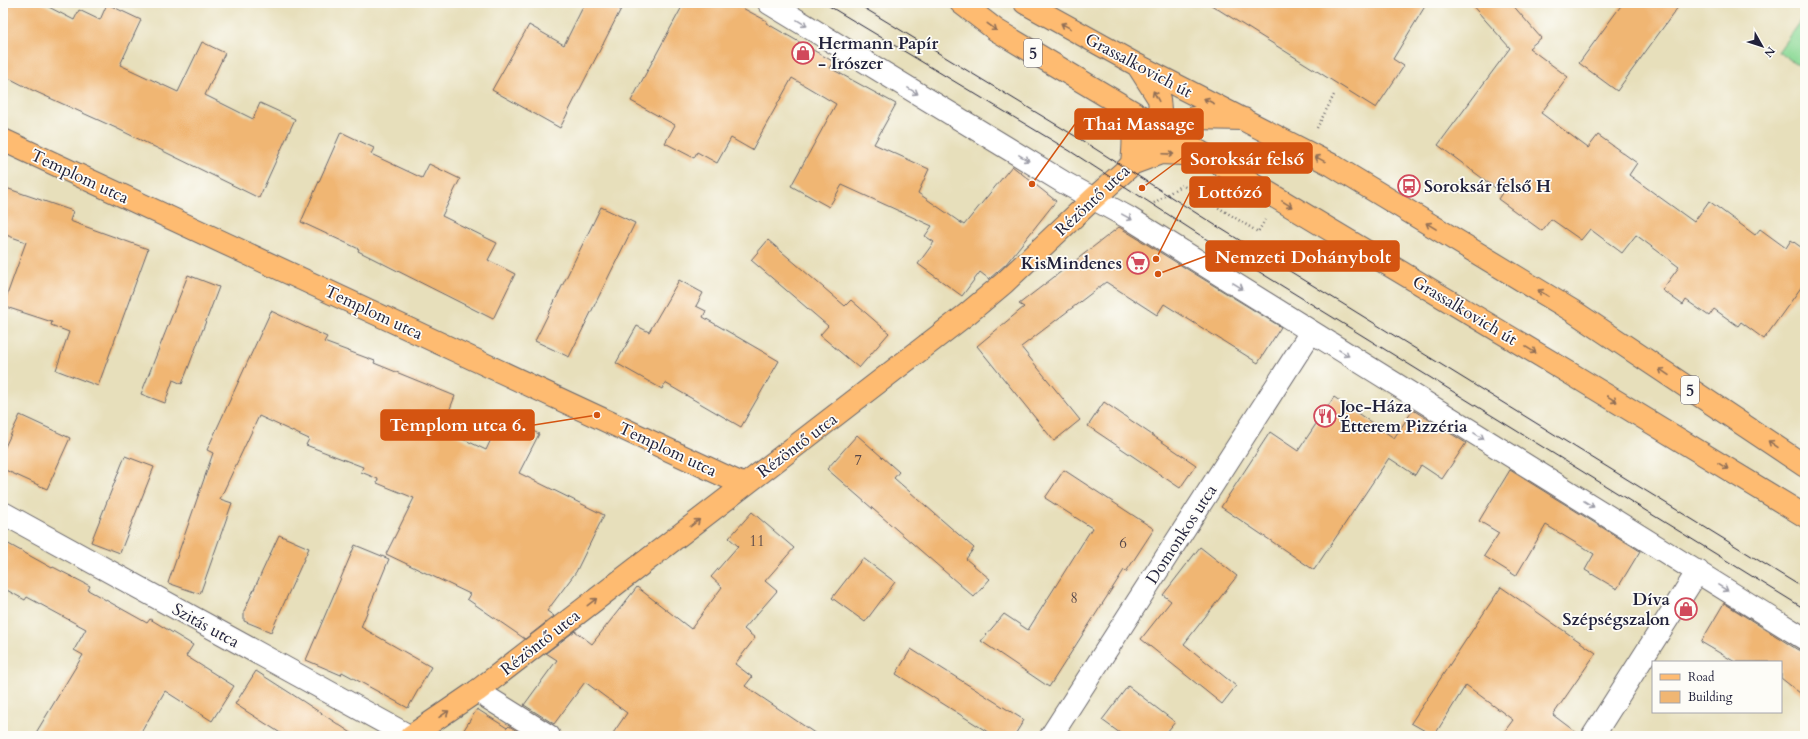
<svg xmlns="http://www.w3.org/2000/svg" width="1808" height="739" viewBox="0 0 1808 739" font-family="Cardo,serif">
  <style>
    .green { fill: #8eda98; stroke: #587e6a }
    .building { fill: #f0b673 }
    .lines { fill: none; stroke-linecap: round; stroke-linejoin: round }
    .minor-casing { stroke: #676468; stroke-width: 24 }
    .major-casing { stroke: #676468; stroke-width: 24 }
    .path { stroke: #676468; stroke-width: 2.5; stroke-dasharray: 1 3; stroke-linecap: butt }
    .minor { stroke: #fff; stroke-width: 22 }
    .major { stroke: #febb71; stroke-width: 22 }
    .tram { stroke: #22223b; stroke-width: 1 }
    .oneway { stroke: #9c9ca7 }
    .oneway2 { stroke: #906e56 }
    .labels { text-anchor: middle; stroke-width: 3.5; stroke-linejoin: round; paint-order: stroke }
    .number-label { font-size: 15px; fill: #564749 }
    .shield { fill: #fdfcf7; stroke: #646373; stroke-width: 1 }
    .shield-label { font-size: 16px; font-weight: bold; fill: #22223b }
    .poi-label { font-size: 17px; font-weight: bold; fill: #22223b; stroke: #fdfcf7; text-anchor: start }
    .street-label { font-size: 17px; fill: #22223b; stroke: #fdfcf7 }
    .leader { fill: none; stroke: #d45411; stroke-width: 1.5 }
    .callout-dot { fill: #d45411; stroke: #fdfcf7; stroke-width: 1.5 }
    .callout { fill: #d45411; stroke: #d45411; stroke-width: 1.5 }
    .callout-label { font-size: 18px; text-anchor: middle; font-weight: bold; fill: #fff }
  </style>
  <rect width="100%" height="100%" fill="#fdfcf7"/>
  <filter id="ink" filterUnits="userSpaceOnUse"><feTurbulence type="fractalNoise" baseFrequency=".025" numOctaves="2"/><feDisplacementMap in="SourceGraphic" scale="8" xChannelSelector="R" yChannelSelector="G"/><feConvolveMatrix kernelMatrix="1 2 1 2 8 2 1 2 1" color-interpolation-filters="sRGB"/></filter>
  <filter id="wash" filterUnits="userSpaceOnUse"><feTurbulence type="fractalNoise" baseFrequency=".012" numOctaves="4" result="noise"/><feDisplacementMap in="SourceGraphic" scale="16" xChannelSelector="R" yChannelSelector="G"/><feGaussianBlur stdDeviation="0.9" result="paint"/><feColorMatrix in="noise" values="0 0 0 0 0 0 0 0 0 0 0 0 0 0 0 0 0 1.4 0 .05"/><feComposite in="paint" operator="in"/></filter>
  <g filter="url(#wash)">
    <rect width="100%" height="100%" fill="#e7dfbb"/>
    <path class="green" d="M 1805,14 L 1805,69 L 1778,52 Z"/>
    <g id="blocks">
      <path class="building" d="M 3,3 L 41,3 L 74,20 L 79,10 L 100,20 L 107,4 L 141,20 L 120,65 L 178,92 L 202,42 L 225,53 L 205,95 L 253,119 L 260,103 L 295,119 L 259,198 L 116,128 L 32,90 L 3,75 Z
        M 585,3 L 624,3 L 560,128 L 492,90 L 529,25 L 564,45 Z
        M 684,3 L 733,3 L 767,21 L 766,23 L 834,62 L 830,68 L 896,104 L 874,144 L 929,169 L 918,193 L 964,225 L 1012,166 L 1056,201 L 1006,264 L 989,279 L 980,272 L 962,296 L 918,264 L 934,242 L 925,236 L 932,226 L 842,185 L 829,207 L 791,186 L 836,104 L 792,78 L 752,150 L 731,138 L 717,163 L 697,152 L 694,158 L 665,143 L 675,125 L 631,101 Z
        M 1208,3 L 1427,3 L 1393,59 L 1404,66 L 1376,108 Z
        M 1470,3 L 1511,3 L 1541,38 L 1529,48 L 1568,77 L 1541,113 L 1588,148 L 1598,135 L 1637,163 L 1629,175 L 1694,222 L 1709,201 L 1755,235 L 1760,229 L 1786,248 L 1791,240 L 1805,250 L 1805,282 L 1764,339 L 1741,322 L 1738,326 L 1714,309 L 1709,316 L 1686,300 L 1683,305 L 1662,290 L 1679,267 L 1636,235 L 1622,253 L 1590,229 L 1581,240 L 1551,219 L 1542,231 L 1498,199 L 1502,193 L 1438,145 L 1510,48 Z
        M 1623,3 L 1681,3 L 1617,91 L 1579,63 Z
        M 341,132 L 374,148 L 371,154 L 422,178 L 429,164 L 460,179 L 442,216 L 497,243 L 488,260 L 515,274 L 493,319 L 358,251 L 359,249 L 301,222 Z
        M 3,187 L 73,211 L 70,221 L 148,249 L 98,386 L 56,370 L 69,332 L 51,325 L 52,322 L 3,306 L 26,242 L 3,234 Z
        M 601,207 L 635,223 L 569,357 L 535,341 Z
        M 1119,227 L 1281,327 L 1258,363 L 1164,304 L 1157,315 L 1106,282 L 1021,347 L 1080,420 L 1054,441 L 977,346 L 1024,307 L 1019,304 Z
        M 768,240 L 845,306 L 851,300 L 889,333 L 859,368 L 820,335 L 828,326 L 751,260 Z
        M 188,275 L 219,287 L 182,384 L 173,380 L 165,403 L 141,394 Z
        M 679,280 L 703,293 L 696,306 L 706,311 L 703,317 L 779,361 L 741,427 L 665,383 L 662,389 L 616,363 L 637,326 L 649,332 Z
        M 271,311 L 327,337 L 324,342 L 375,361 L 374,363 L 455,396 L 442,429 L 486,450 L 502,416 L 539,434 L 519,473 L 604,515 L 576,572 L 547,611 L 554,616 L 525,639 L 467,599 L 470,594 L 386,554 L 414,498 L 377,483 L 378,479 L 361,472 L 363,467 L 306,445 L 309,439 L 259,416 L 220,499 L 232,503 L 200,594 L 168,583 L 213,453 L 207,450 Z
        M 1334,397 L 1394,438 L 1413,410 L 1466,443 L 1442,479 L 1421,465 L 1415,475 L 1389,458 L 1314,570 L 1221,507 L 1270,432 L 1298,451 Z
        M 1104,402 L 1196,465 L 1180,488 L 1088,426 Z
        M 20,415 L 70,438 L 47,489 L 3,469 L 3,451 Z
        M 857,435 L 899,472 L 894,478 L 974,548 L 966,559 L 990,579 L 974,597 L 827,469 Z
        M 125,456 L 154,467 L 120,553 L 91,542 Z
        M 1064,470 L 1154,529 L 1126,572 L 1124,570 L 1049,687 L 981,641 L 1004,614 L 1028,630 L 1092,528 L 1045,498 Z
        M 1510,470 L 1640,551 L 1617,589 L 1585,570 L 1594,554 L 1546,525 L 1516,576 L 1484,556 L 1499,533 L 1479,521 Z
        M 752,512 L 794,548 L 765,581 L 777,591 L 744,629 L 755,638 L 735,664 L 752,677 L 745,686 L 819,736 L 611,736 L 627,713 L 585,682 L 554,724 L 524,705 L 557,660 L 546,653 L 575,631 L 592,644 L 637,587 L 691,629 L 722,587 L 711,577 L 738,546 L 729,538 Z
        M 279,535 L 309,548 L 271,632 L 244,621 L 244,611 Z
        M 3,541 L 52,568 L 53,567 L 90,586 L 88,590 L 147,623 L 150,619 L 193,645 L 186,656 L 234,686 L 212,721 L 165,691 L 139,736 L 34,736 L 83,655 L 74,650 L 86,629 L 27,597 L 25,600 L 3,588 Z
        M 355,545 L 389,559 L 361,627 L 431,667 L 408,708 L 342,672 L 341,675 L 306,660 Z
        M 1200,547 L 1237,576 L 1184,644 L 1236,686 L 1222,704 L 1141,639 L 1171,601 L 1163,595 Z
        M 863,558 L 895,582 L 865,622 L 832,598 Z
        M 1501,587 L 1596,653 L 1553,715 L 1581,736 L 1501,736 L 1513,720 L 1466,685 L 1434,736 L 1411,723 Z
        M 1724,603 L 1798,650 L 1805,651 L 1805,697 L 1781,678 L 1781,662 L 1735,662 L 1701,642 Z
        M 911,649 L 1024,720 L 1014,736 L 994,736 L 896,674 Z
        M 256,671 L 301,700 L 356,736 L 285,736 L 235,704 Z
        M 1128,686 L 1175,722 L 1164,736 L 1124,736 L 1102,720 Z
        M 477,709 L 507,728 L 509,726 L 525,736 L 460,736 Z"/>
    </g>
  </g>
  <g filter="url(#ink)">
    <use href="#blocks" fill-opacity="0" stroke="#676468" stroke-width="1"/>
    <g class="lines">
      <g class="minor-casing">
        <path id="minor" d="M 769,3 L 1063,182 L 1129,218 L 1805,639
          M 3,513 L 409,736
          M 477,691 L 549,736
          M 1051,736 L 1311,332
          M 1593,736 L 1698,571"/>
      </g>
      <g class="major-casing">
        <path id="major" d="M 961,3 L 996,30 L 1578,378 L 1805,516
          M 1025,3 L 1137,65 L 1332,165 L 1576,313 L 1805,466
          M 1138,66 L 1159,99 L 1162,131
          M 1116,106 C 1136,129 1135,134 1132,163
          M 3,140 L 744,485
          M 1134,163 L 1161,153 L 1202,155
          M 411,736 L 477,691 L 967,314 L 1004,283 L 1093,199 L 1127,169 L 1162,131 L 1193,118 L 1244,119"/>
      </g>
      <path class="path" d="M 1317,128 L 1334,95
        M 1154,203 L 1182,185 L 1258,232 L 1265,220"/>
      <use href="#minor" class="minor"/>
      <use href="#major" class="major"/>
      <path class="tram" d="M 824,3 L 1070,151 L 1206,239 L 1805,609
        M 856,3 L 1075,136 L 1215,225 L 1805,589"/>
    </g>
    <defs><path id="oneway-shaft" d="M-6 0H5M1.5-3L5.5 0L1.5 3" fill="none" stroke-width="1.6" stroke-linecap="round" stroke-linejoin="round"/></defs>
    <g class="oneway">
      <use href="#oneway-shaft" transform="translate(802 23) rotate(31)"/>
      <use href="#oneway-shaft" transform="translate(913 91) rotate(31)"/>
      <use href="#oneway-shaft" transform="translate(1024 158) rotate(31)"/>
      <use href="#oneway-shaft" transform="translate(1127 217) rotate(29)"/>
      <use href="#oneway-shaft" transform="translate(1238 286) rotate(32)"/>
      <use href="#oneway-shaft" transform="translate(1344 353) rotate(32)"/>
      <use href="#oneway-shaft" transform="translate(1479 436) rotate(32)"/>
      <use href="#oneway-shaft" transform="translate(1589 504) rotate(32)"/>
      <use href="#oneway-shaft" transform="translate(1723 588) rotate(32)"/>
    </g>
    <g class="oneway2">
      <use href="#oneway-shaft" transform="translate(1066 26) rotate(-151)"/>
      <use href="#oneway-shaft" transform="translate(992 27) rotate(37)"/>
      <use href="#oneway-shaft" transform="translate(1156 96) rotate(-118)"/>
      <use href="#oneway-shaft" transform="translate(1209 101) rotate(-153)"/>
      <use href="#oneway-shaft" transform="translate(1168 154) rotate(2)"/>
      <use href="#oneway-shaft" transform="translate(1320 159) rotate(-151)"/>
      <use href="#oneway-shaft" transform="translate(1287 204) rotate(31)"/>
      <use href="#oneway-shaft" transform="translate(1431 226) rotate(-149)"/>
      <use href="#oneway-shaft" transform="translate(1543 293) rotate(-149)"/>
      <use href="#oneway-shaft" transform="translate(1531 350) rotate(31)"/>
      <use href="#oneway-shaft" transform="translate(1664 372) rotate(-146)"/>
      <use href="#oneway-shaft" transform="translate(1612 399) rotate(31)"/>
      <use href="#oneway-shaft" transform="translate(1773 444) rotate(-146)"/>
      <use href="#oneway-shaft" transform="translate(1723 466) rotate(31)"/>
      <use href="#oneway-shaft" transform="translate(695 523) rotate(-38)"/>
      <use href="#oneway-shaft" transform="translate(592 602) rotate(-38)"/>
      <use href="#oneway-shaft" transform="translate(444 714) rotate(-34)"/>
    </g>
  </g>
  <defs>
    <g id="shop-ring" transform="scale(1.15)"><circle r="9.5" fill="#fdfcf7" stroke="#d1495b" stroke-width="1.5"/><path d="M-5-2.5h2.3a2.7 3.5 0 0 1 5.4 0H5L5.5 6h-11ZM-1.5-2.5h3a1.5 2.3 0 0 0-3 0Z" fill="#d1495b"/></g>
    <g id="bus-ring" transform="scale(1.15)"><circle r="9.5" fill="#fdfcf7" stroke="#d1495b" stroke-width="1.5"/><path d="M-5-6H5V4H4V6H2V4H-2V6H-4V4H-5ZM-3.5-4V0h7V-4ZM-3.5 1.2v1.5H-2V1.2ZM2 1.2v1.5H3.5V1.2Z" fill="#d1495b"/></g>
    <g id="supermarket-ring" transform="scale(1.15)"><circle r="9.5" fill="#fdfcf7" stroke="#d1495b" stroke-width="1.5"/><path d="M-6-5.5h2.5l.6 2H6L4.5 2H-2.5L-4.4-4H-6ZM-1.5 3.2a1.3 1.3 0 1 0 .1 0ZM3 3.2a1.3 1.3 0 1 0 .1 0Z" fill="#d1495b"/></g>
    <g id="restaurant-ring" transform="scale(1.15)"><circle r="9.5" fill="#fdfcf7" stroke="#d1495b" stroke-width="1.5"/><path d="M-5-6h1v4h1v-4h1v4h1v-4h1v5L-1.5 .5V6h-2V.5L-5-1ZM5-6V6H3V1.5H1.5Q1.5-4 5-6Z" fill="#d1495b"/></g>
  </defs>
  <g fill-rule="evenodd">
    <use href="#shop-ring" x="803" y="53"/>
    <use href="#bus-ring" x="1409" y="186"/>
    <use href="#supermarket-ring" x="1138" y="263"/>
    <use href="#restaurant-ring" x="1325" y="416"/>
    <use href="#shop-ring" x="1686" y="609"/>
  </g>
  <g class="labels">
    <g class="number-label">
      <text x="858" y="465">7</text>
      <text x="757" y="546">11</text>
      <text x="1123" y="548">6</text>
      <text x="1074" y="603">8</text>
    </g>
    <g class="shield">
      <rect x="1024" y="39" width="18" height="28" rx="3"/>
      <rect x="1681" y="376" width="18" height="28" rx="3"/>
    </g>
    <g class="shield-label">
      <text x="1033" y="59">5</text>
      <text x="1690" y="396">5</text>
    </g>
    <g class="poi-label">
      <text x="818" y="49">Hermann Papír<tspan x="818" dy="20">- Írószer</tspan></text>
      <text x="1424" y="192">Soroksár felső H</text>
      <text x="1122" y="269" text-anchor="end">KisMindenes</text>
      <text x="1340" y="412">Joe-Háza<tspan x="1340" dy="20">Étterem Pizzéria</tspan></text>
      <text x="1670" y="605" text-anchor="end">Díva<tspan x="1670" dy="20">Szépségszalon</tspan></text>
    </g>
    <g class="street-label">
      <text transform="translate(1139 65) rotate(28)" y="6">Grassalkovich út</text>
      <text transform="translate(80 176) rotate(25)" y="6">Templom utca</text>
      <text transform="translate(1092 200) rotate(-43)" y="6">Rézöntő utca</text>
      <text transform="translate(1465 310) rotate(31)" y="6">Grassalkovich út</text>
      <text transform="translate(374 312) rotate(25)" y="6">Templom utca</text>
      <text transform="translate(797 445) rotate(-37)" y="6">Rézöntő utca</text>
      <text transform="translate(668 449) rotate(25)" y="6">Templom utca</text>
      <text transform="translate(1181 534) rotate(-57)" y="6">Domonkos utca</text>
      <text transform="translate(206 625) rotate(29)" y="6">Szitás utca</text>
      <text transform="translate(540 642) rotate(-38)" y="6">Rézöntő utca</text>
    </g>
  </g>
  <path class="leader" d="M1032 184L1075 124M1142 188L1182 158M1156 259L1190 192M1158 274L1206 256M597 415L534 425"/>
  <g class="callout-dot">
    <circle cx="1032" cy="184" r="4"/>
    <circle cx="1142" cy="188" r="4"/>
    <circle cx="1156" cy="259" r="4"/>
    <circle cx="1158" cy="274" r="4"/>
    <circle cx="597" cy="415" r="4"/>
  </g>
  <g class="callout">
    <rect x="1075" y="109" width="128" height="30" rx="4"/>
    <rect x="1182" y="143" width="130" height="30" rx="4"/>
    <rect x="1190" y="177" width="80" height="30" rx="4"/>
    <rect x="1206" y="241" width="193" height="30" rx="4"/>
    <rect x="381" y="410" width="153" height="30" rx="4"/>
  </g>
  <g class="callout-label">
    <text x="1139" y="130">Thai Massage</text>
    <text x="1247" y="165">Soroksár felső</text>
    <text x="1230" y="198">Lottózó</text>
    <text x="1303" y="263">Nemzeti Dohánybolt</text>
    <text x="458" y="431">Templom utca 6.</text>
  </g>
  <rect width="1808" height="739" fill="none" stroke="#fdfcf7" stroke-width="16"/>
  <rect x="1652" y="661" width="130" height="52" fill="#fdfcf7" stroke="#a5a5ac"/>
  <rect x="1660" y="674" width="20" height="6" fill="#febb71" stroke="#a5a5ac"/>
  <text x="1688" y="681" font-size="12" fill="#22223b">Road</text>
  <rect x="1660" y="691" width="20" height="12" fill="#f0b673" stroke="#a5a5ac"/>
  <text x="1688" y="701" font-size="12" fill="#22223b">Building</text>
  <g transform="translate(1762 46) rotate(129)" stroke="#fdfcf7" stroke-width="3" paint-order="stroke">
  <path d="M0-3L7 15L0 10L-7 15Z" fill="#22223b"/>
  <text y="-6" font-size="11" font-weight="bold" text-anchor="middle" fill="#22223b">N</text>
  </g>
</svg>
